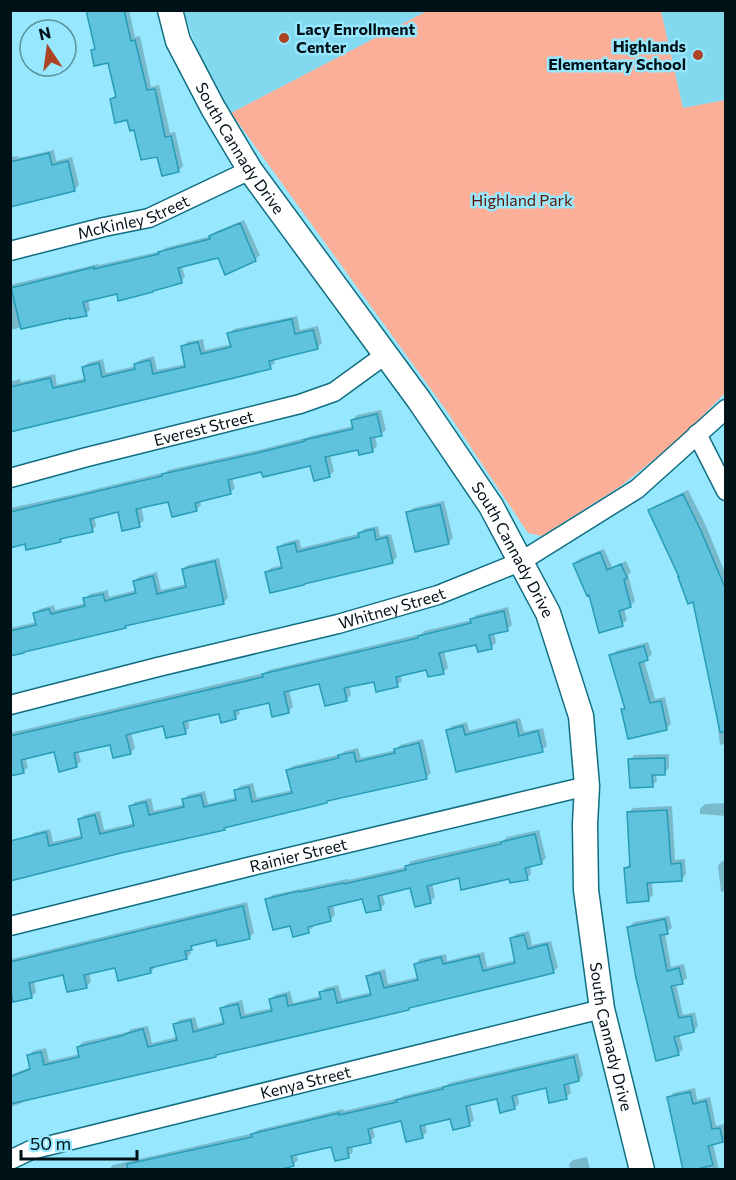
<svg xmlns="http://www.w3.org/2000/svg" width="736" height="1180" viewBox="0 0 736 1180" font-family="Commissioner,sans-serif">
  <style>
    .built { fill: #81d8ef }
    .green { fill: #fbaf99 }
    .shadow { fill: #0003 }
    .building { fill: #60c3dd; stroke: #279cb7; stroke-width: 1.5 }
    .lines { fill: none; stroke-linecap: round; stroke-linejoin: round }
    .street-casing { stroke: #116e82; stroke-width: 21 }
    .secondary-casing { stroke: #116e82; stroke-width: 27 }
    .street { stroke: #fff; stroke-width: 18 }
    .secondary { stroke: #fff; stroke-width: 24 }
    .poi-dot { fill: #ac4424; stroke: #97e8fe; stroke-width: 2 }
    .labels { text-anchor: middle; stroke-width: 5; stroke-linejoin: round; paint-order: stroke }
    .poi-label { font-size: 16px; font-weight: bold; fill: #001117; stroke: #97e8fe; text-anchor: start }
    .street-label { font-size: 16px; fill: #001117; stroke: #97e8fe }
    .park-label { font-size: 16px; fill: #5a1601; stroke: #97e8fe }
  </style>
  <rect width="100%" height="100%" fill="#97e8fe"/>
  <path class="built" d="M 184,11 L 427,11 L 231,113 L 202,64 Z
    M 661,11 L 725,11 L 725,100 L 683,108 Z"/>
  <path class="green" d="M 427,11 L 661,11 L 683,108 L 725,100 L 725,393 L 683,436 L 621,486 L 542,536 L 528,533 L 446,410 L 231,113 Z"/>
  <path class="shadow" d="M 87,10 L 129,10 L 135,37 L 140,36 L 151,87 L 159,85 L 170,133 L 175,132 L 183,166 L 179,170 L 158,155 L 129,118 L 111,99 L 116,95 L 110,61 L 92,51 L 96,47 Z
    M 54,150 L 56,161 L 72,157 L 79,185 L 74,190 L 10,205 L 10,157 L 18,156 L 18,158 Z
    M 244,220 L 260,255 L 255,260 L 219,256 L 182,266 L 185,277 L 181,282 L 118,293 L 88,299 L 90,310 L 86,314 L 71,316 L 10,330 L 10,285 L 98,264 L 99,265 L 162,251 L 165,248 L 211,236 L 215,232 Z
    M 297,316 L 300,330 L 318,326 L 322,343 L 317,348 L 274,358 L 275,363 L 270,367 L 10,429 L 10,382 L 20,379 L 21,382 L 55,374 L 57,385 L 86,378 L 83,367 L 88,363 L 103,359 L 106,373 L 136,366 L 135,364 L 140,360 L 154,356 L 157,370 L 186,364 L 182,347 L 187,342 L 203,339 L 205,350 L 232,344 L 229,333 L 234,329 Z
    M 381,410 L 386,430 L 381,434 L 375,436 L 377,446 L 372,451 L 359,448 L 330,455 L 334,471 L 329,476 L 312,465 L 263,471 L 232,478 L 235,488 L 230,493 L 200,500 L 201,505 L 196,510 L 169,500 L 141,506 L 144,520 L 139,525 L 119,510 L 94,516 L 96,526 L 92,530 L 65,537 L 60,541 L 26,542 L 10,546 L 10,508 L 71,495 L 166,472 L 168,470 L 263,449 L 309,437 L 311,436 L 354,426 L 352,420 L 357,415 Z
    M 688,490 L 706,526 L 726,575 L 726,783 L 724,744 L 720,745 L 717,718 L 718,717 L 694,600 L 679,578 L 650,511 L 655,506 Z
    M 444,501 L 453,538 L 448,543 L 408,513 L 413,508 Z
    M 378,526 L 380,536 L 391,534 L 397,557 L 392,562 L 266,573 L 271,568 L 283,565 L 279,547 L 284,543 L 299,539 L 301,548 L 358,534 L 364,529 Z
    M 604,549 L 612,567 L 626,561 L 631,572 L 628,575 L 635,601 L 630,606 L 624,608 L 627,620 L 622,624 L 575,564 L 579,559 Z
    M 219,558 L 228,598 L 224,602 L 128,624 L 125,627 L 10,655 L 10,628 L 37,622 L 35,613 L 40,609 L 54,605 L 55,610 L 86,603 L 85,599 L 90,594 L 108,590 L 109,597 L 137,590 L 134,581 L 139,577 L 157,572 L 161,590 L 187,584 L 183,569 L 188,565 Z
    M 508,607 L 512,625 L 507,629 L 494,633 L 496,643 L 491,647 L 477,643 L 444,651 L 448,668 L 443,672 L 427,668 L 400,674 L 402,681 L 397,685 L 375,680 L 349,686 L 351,695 L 347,699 L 321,682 L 289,689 L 293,707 L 288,712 L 270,701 L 238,708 L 240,713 L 235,718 L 220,712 L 188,719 L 189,728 L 185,732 L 165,724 L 131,732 L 135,748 L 130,753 L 111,743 L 78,751 L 81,761 L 76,766 L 55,750 L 25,757 L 28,767 L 23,772 L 10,775 L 10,733 L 265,673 L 269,670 L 421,634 L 424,631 L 472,620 L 476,615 Z
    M 648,642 L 652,654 L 647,659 L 644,660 L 655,699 L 665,697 L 671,724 L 667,728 L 623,710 L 626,707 L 611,656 L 616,651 Z
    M 520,718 L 524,732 L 543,728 L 547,746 L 542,750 L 457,771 L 447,731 L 452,726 L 467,722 L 469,731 Z
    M 423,739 L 431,773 L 426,778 L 329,799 L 326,802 L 227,826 L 224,829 L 10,879 L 29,837 L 33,833 L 50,829 L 53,842 L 83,835 L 79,820 L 84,815 L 100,811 L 104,830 L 135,823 L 131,807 L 135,802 L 151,798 L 154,811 L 185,804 L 184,800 L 188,795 L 205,791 L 208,804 L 237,797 L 236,791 L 240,786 L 253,783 L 257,798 L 293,790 L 288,770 L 293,766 L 341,754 L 345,751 L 358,748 L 361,758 L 396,750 L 400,745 Z
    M 669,754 L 669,768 L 664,773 L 656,774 L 657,781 L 652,786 L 630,760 L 634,755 Z
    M 726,803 L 726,816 L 700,814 L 700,809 L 705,804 Z
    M 672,806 L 675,860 L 685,859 L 686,874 L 682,879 L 652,881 L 653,895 L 648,900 L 625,868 L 631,863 L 628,813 L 633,808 Z
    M 539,830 L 546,858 L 541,863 L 530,865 L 531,874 L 527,878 L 460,877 L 432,883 L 435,897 L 430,902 L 411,886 L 382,893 L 385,904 L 380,909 L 363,897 L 333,904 L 335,915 L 330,920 L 313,924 L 313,927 L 310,930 L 308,919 L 307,931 L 310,931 L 309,932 L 291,924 L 267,899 L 272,895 L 348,879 L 348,880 L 406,867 L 411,861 L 504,840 L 507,837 Z
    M 722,861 L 726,861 L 726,936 L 724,891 L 721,892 L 718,866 Z
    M 247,902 L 254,933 L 250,937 L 217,938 L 196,943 L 190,949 L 191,953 L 187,958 L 155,965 L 155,967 L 151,972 L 119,979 L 117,966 L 89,973 L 91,982 L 86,987 L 64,974 L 34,981 L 36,992 L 32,996 L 10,1001 L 11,959 Z
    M 669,916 L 672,928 L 665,933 L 671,967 L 684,964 L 687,978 L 682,982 L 676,984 L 683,1015 L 695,1012 L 698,1026 L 694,1031 L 679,1034 L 683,1049 L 678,1054 L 629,927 L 634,922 Z
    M 529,931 L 532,945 L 551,941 L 558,967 L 553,972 L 218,1053 L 215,1056 L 27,1098 L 22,1103 L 10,1107 L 10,1075 L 31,1067 L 28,1056 L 33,1051 L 46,1048 L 49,1061 L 80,1054 L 78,1047 L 83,1042 L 128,1032 L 131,1029 L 148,1026 L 152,1043 L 177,1037 L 175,1025 L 179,1020 L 195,1017 L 198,1028 L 225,1021 L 222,1008 L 227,1004 L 242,1000 L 245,1014 L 273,1008 L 271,999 L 275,995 L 290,991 L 293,1003 L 321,996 L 321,993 L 325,988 L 338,985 L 342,999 L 372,992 L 368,976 L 373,972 L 385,969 L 388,984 L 419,977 L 416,964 L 420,959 L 446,954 L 447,961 L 484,952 L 487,967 L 516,960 L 511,939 L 516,934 Z
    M 578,1053 L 583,1075 L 579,1080 L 569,1082 L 571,1093 L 566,1097 L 547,1086 L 517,1093 L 519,1103 L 515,1108 L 498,1097 L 470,1104 L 474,1120 L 469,1125 L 452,1117 L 425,1123 L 427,1132 L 423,1136 L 408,1140 L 403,1119 L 372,1126 L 375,1137 L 370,1141 L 352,1146 L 353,1152 L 348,1157 L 333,1145 L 296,1153 L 298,1160 L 293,1165 L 289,1166 L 290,1170 L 103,1170 L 110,1168 L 113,1165 L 254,1133 L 258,1130 L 312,1117 L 343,1109 L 344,1111 L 400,1098 L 403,1096 L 447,1085 L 449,1083 Z
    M 695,1088 L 697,1100 L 710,1097 L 716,1126 L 724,1124 L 726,1138 L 722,1141 L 713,1143 L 719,1170 L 684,1170 L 669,1098 L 673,1093 Z
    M 587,1157 L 590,1170 L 570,1170 L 569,1164 L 573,1160 Z"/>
  <path class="building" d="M 86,10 L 124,10 L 131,41 L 135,40 L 147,90 L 155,89 L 165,137 L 171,136 L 179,172 L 162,176 L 157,157 L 141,160 L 134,130 L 130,131 L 127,120 L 115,123 L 110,99 L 116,97 L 108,63 L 94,66 L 91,50 L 95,49 Z
    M 49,153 L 52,165 L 68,161 L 75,191 L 10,207 L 10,162 Z
    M 240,223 L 256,261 L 225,275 L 218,258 L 178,268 L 182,283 L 153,291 L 153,292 L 118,301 L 117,294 L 83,302 L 87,316 L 70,319 L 70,318 L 21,329 L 11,288 L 94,267 L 94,269 L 159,254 L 158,252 L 210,239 L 209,236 Z
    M 292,319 L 295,334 L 313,330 L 318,349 L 269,361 L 271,369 L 10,432 L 10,387 L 50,378 L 53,388 L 85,381 L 82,367 L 99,363 L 102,377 L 135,369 L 134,364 L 150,360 L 153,374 L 185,367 L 181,346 L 198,342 L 201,354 L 231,347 L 227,333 Z
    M 377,414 L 382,436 L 370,438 L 373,452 L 359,455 L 358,450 L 325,457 L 330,477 L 314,481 L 310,466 L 263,477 L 261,472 L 228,480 L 231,494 L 195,503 L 197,511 L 172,517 L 168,502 L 136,509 L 140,527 L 122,531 L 118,512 L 90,519 L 93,532 L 60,539 L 61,542 L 26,550 L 25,544 L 10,548 L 10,512 L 162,476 L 162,474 L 257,453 L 305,441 L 304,440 L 353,429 L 351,420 Z
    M 683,494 L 701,531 L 726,590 L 726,732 L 720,732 L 693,602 L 688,604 L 678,577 L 679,577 L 648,510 Z
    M 440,505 L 449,544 L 415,552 L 406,512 Z
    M 374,529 L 376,540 L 387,537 L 393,563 L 304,584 L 304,585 L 270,593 L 265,572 L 282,568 L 277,547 L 295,543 L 297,552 L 359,537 L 358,533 Z
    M 600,552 L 607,570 L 621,564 L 627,578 L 624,580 L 631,607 L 619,611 L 623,626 L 599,633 L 589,595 L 587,596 L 573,564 Z
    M 215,561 L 224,604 L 125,626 L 126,628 L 24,652 L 24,653 L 10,656 L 10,631 L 36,625 L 33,613 L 49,609 L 51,614 L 85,606 L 83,598 L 103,594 L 105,601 L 136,593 L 133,581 L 153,576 L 157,594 L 186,587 L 182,569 Z
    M 504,611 L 508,631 L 489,635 L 492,649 L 478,652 L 476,645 L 439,653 L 444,674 L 428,677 L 426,670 L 396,677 L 398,687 L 376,692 L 374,682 L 344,688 L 347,701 L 325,706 L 319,684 L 284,692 L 289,713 L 272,717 L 269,703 L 234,711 L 236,719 L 221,723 L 219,714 L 183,722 L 186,734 L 166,738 L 163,726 L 126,735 L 131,754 L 113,758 L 110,745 L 74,753 L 77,767 L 59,772 L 54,752 L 21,760 L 24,773 L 10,776 L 10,736 L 263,677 L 262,674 L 418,638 L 418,636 L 471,623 L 470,619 Z
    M 644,646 L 648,660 L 639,663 L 650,703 L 661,701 L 667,730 L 628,739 L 621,709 L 625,709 L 609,655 Z
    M 516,722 L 519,736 L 538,731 L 543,752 L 456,772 L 446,730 L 463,726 L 465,735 Z
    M 419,743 L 427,779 L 327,801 L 327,803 L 224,828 L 225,830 L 121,853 L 10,881 L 10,841 L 46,832 L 49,846 L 82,838 L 78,819 L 95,815 L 100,834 L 134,826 L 129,806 L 146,802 L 149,815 L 184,807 L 182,799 L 201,795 L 204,807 L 236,800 L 234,790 L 249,787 L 252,802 L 292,793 L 286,770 L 339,758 L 338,755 L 354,752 L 356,762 L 395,753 L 394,749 Z
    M 665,758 L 665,775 L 652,775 L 653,787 L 630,788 L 628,759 Z
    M 667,810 L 671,864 L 681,863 L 682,881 L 647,883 L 649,901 L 627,903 L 624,868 L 630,867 L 627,812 Z
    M 535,834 L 542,864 L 525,868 L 528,880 L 510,883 L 509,879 L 461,890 L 459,878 L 427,886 L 431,903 L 415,907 L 410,888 L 378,896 L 381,910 L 366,913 L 362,899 L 328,907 L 331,921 L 308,927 L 309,933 L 293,937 L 290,926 L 273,930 L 265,899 L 299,891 L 300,892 L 343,883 L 344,884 L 406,870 L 405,866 L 501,844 L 501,842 Z
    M 243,906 L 250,939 L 217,946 L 216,940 L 191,946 L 192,950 L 185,951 L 187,959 L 150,968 L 151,973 L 118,981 L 115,968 L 84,975 L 87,988 L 67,992 L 63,975 L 29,983 L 32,998 L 13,1002 L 10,989 L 10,962 Z
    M 665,919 L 668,934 L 660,935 L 667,971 L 679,968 L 683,984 L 671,986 L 679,1018 L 691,1016 L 694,1032 L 674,1037 L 679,1055 L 656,1061 L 636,978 L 627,927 Z
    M 524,935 L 528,949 L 547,944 L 554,973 L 409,1008 L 409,1010 L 216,1055 L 216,1057 L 10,1104 L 10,1077 L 30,1069 L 27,1055 L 41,1052 L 44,1065 L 79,1057 L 77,1047 L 125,1035 L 125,1034 L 143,1029 L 148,1047 L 177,1040 L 173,1024 L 191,1020 L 193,1032 L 224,1024 L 220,1008 L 238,1004 L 241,1018 L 272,1011 L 269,999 L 286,995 L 288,1006 L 321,999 L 319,992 L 334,989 L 337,1003 L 371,995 L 366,976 L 380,973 L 384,988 L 418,980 L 414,964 L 441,957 L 443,964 L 479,956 L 483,971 L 515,963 L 510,938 Z
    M 574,1057 L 579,1081 L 564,1085 L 567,1099 L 549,1103 L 546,1088 L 512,1096 L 515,1109 L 500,1113 L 497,1099 L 466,1106 L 470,1126 L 453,1130 L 450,1119 L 420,1126 L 423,1138 L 406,1142 L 401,1121 L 368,1129 L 371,1143 L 347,1148 L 349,1158 L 335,1161 L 331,1147 L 291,1156 L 294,1166 L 278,1170 L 128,1170 L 127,1164 L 252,1137 L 251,1134 L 306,1121 L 339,1113 L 339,1115 L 397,1102 L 396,1100 L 443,1089 L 443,1087 Z
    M 690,1092 L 693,1104 L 706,1101 L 712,1129 L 720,1128 L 723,1142 L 708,1146 L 713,1165 L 694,1170 L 683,1170 L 667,1097 Z"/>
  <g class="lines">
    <g class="street-casing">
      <g id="street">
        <path id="s1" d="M 10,251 L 104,227 L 149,218 L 250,170"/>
        <path d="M 697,434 L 726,491"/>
        <path id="s2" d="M 10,478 L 87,457 L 300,404 L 334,392 L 385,355"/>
        <path id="s3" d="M 10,705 L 158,667 L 338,624 L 438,595 L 520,562 L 637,489 L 726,409"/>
        <path id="s4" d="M 10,926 L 248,867 L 587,786"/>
        <path id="s5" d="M 10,1160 L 31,1150 L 602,1009"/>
      </g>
    </g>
    <g class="secondary-casing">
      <g id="secondary">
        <path id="s6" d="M 170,10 L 178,41 L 213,108 L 250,170 L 419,400 L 491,506 L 548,613 L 581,716 L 587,786 L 585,824 L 586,890 L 602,1009 L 642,1170"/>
      </g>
    </g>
    <use href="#street" class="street"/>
    <use href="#secondary" class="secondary"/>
  </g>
  <g class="poi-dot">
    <circle cx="284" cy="38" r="6"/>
    <circle cx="698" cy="55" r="6"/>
  </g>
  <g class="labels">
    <g class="poi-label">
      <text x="296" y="35">Lacy Enrollment<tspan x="296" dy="18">Center</tspan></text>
      <text x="686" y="52" text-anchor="end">Highlands<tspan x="686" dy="18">Elementary School</tspan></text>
    </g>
    <g class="street-label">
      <text dy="6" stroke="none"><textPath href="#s6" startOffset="156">South Cannady Drive</textPath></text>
      <text dy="6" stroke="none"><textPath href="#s1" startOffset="128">McKinley Street</textPath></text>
      <text dy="6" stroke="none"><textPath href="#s2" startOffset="200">Everest Street</textPath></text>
      <text dy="6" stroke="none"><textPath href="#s6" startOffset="642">South Cannady Drive</textPath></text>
      <text dy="6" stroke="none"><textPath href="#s3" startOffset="394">Whitney Street</textPath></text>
      <text dy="6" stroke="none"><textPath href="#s4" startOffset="297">Rainier Street</textPath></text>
      <text dy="6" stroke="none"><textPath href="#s6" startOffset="1146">South Cannady Drive</textPath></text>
      <text dy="6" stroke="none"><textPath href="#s5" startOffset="306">Kenya Street</textPath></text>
    </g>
    <g class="park-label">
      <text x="522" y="206">Highland Park</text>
    </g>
  </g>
  <rect width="736" height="1180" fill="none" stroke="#001117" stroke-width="24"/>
  <g transform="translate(48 48) rotate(347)"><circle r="28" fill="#97e8fe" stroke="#5b92a2" stroke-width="1.5"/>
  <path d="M0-4.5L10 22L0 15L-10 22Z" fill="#ac4424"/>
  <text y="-9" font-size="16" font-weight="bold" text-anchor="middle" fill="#001117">N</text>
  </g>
  <path d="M21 1150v9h116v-9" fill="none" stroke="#001117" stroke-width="3"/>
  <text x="30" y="1150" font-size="18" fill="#001117" stroke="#97e8fe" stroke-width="4.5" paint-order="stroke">50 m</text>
</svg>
